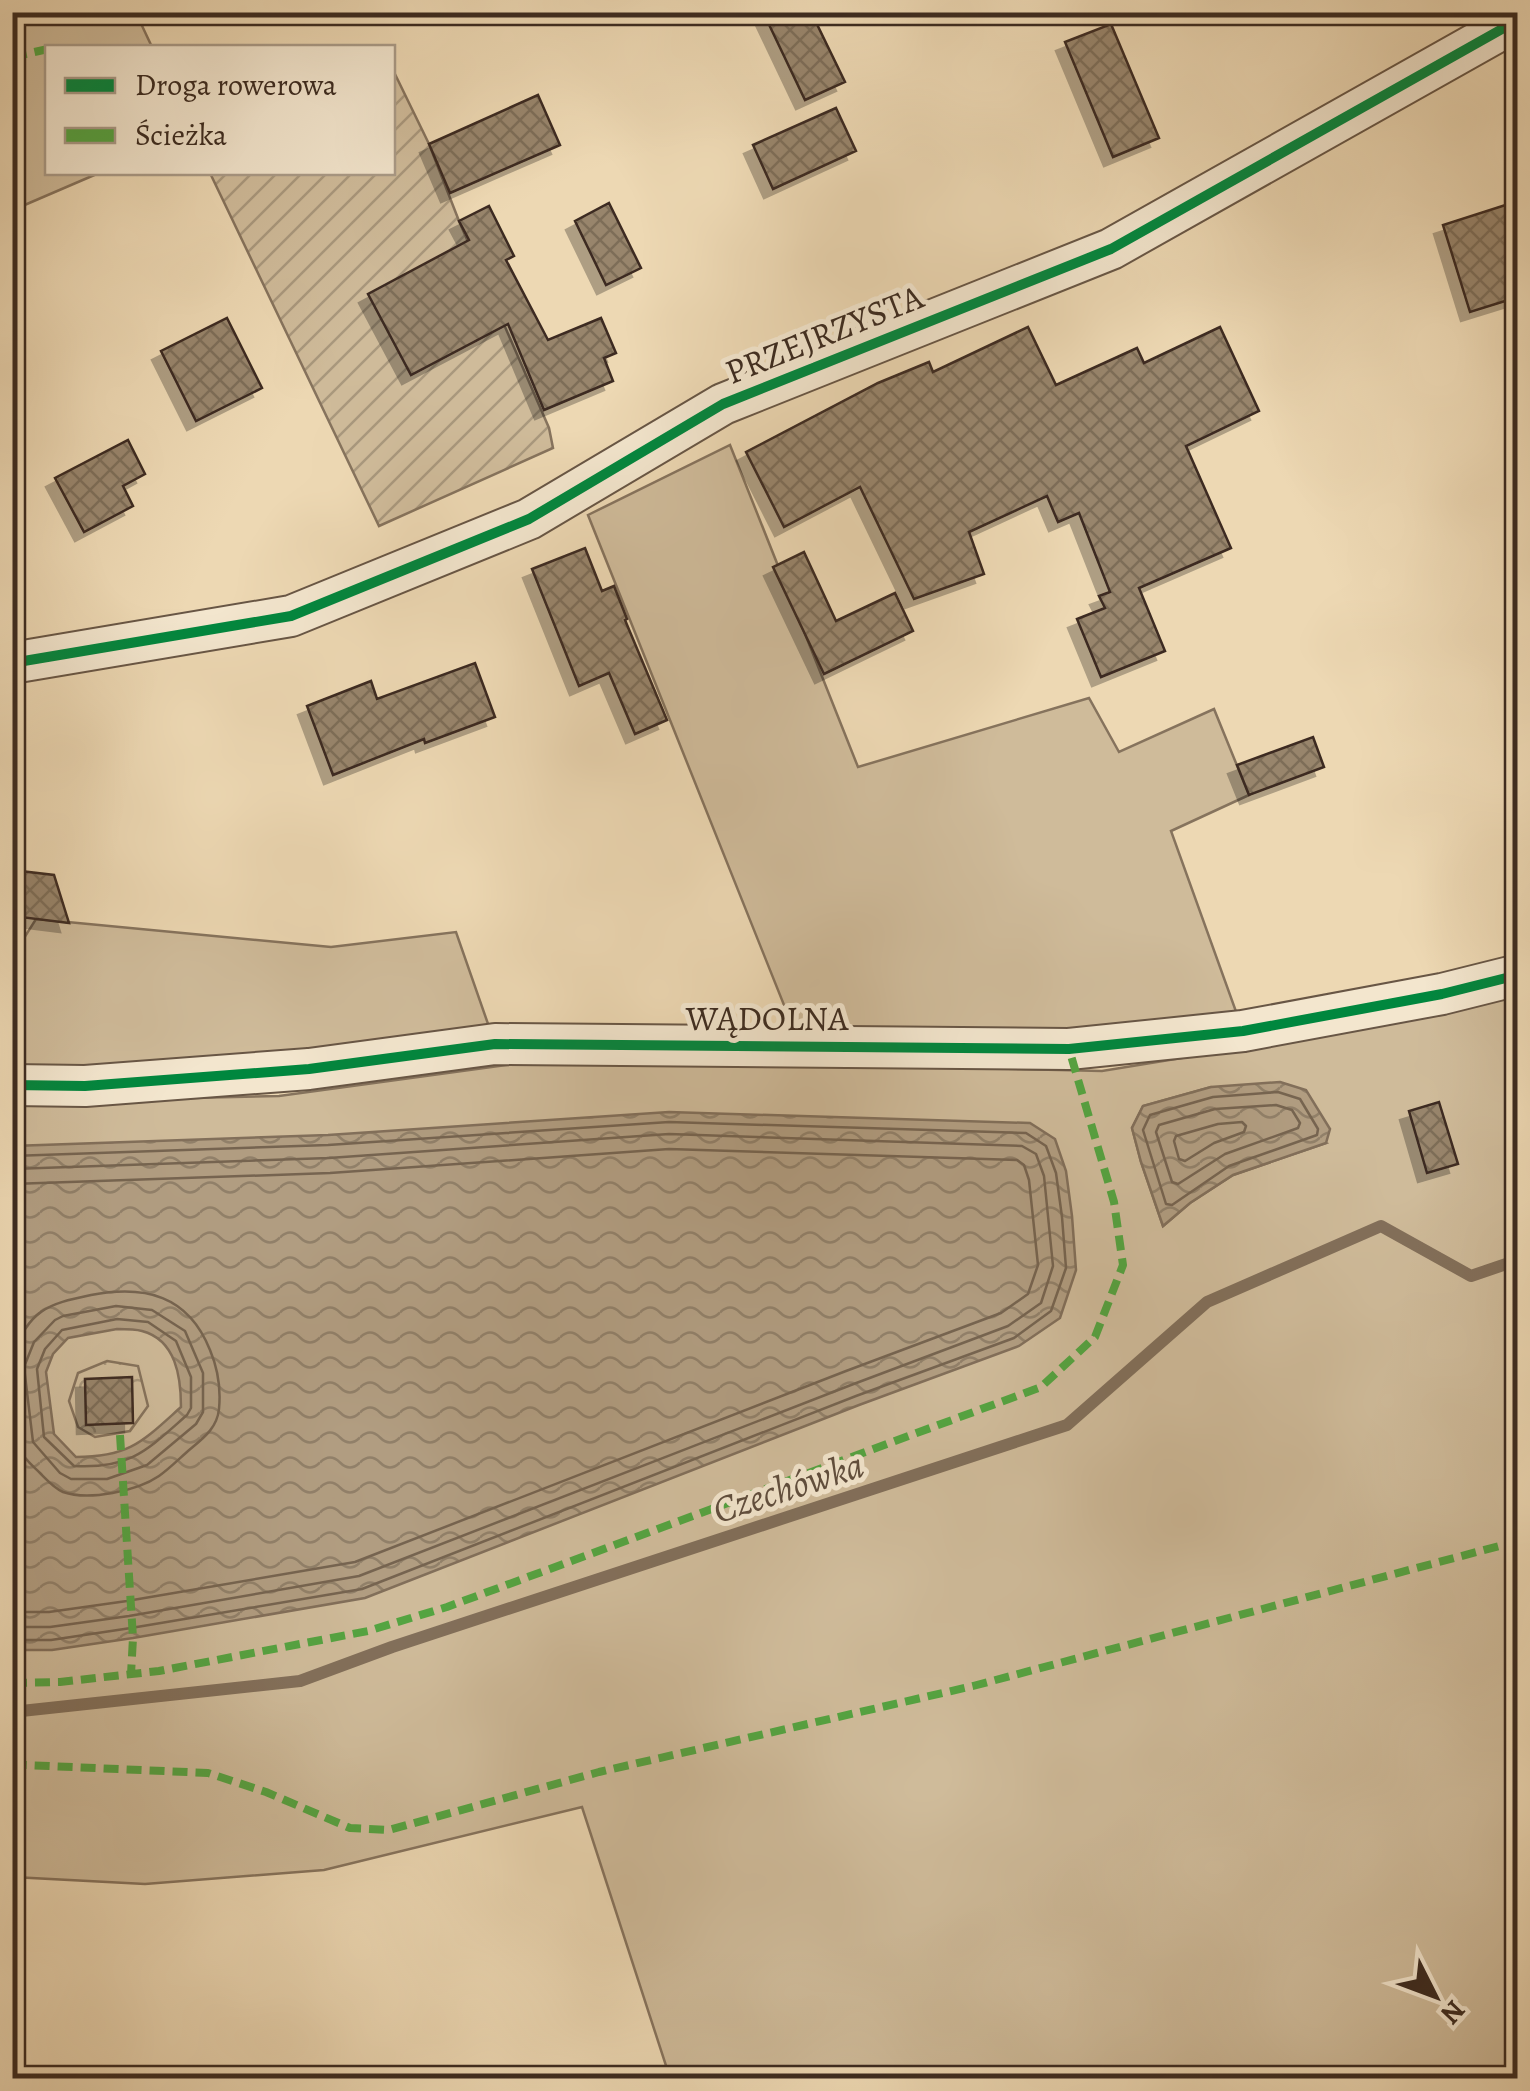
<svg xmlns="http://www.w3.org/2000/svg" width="1530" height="2091" viewBox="0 0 1530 2091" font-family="Alegreya,serif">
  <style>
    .grass { fill: #cfbb9a; stroke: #86735d; stroke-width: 2.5; fill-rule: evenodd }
    .forest { fill: url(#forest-crowns); stroke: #86735d; stroke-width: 2.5 }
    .garden { fill: url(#garden-furrows); stroke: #86735d; stroke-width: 2.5 }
    .water { fill: url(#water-waves); stroke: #826f5a; stroke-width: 2.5; fill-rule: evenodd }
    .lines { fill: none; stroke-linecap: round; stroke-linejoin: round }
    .shore { stroke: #766450; stroke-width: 2.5 }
    .stream { stroke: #826f5a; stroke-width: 12 }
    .building { fill: url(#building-cross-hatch); stroke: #3c2b20; stroke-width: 2.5; filter: url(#shadow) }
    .minor-casing { stroke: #685645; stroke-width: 44 }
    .minor { stroke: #f3e6ce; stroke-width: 40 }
    .quiet { stroke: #54a441; stroke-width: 8; stroke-dasharray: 15 8; stroke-linecap: butt }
    .cycleway-casing { stroke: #f3e6ce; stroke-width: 16 }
    .cycleway { stroke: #00873e; stroke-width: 10 }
    .labels { text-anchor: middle; stroke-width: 10; stroke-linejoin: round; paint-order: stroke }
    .street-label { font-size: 35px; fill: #3c2b20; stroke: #f3e6ce }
    .water-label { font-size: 38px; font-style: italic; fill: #5f4d3d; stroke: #f3e6ce }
  </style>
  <defs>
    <pattern id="forest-crowns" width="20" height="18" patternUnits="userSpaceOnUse" patternTransform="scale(2.5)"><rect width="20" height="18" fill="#cfbb9a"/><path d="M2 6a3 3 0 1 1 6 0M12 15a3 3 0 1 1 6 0" fill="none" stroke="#a9987d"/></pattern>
    <pattern id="garden-furrows" width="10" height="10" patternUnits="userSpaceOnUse" patternTransform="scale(2.5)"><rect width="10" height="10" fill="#cfbb9a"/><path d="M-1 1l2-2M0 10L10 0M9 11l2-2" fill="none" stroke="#a9987d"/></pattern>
    <pattern id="water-waves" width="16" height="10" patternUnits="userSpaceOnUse" patternTransform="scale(2.5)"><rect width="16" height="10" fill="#b19d81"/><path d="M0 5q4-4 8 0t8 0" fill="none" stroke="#918069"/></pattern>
    <pattern id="building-cross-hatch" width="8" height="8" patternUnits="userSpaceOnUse" patternTransform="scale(2.5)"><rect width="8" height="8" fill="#98856c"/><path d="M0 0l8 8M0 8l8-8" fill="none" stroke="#7d6d58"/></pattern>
    <filter id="shadow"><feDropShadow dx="-9" dy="9" stdDeviation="0" flood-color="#0004"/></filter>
  </defs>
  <rect width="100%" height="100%" fill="#edd8b3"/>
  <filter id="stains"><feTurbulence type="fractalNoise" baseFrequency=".002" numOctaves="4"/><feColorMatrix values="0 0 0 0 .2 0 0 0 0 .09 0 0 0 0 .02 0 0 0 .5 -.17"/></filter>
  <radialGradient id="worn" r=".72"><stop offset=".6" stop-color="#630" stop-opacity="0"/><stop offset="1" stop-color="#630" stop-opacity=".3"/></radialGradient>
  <path class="grass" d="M 13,12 L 136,13 L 152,47 L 48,48 L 48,172 L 99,173 L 13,210 Z
    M 730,445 L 858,767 L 1089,698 L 1119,752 L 1214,709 L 1249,795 L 1171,831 L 1243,1031 L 800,1045 L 588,515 Z
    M 36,919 L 331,947 L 456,932 L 495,1044 L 13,1085 L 12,957 Z
    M 1517,994 L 1517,2078 L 670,2078 L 582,1807 L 324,1870 L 145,1884 L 13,1877 L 13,1102 L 279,1096 L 528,1062 L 811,1064 L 1102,1071 L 1371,1027 ZM 1211,1087 L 1326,1143 L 1233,1175 L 1190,1203 L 1163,1226 L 1141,1162 L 1132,1128 L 1143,1106 Z"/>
  <path class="forest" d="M 107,1361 L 138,1366 L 148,1406 L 130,1431 L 95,1437 L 78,1427 L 69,1401 L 78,1373 Z"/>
  <path class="garden" d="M 393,70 L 429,144 L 459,221 L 549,428 L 553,448 L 379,526 L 210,173 L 392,172 Z"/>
  <path class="water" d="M 1280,1082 L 1306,1090 L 1330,1129 L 1326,1143 L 1233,1175 L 1190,1203 L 1163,1226 L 1141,1162 L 1132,1128 L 1143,1106 L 1211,1087 Z
    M 669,1112 L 1030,1123 L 1055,1139 L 1066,1171 L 1072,1216 L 1076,1270 L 1060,1318 L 1019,1346 L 859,1405 L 365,1598 L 133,1638 L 52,1650 L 13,1650 L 13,1146 L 328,1135 ZM 117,1329 C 125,1329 135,1329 142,1331 C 176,1340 181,1377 181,1407 C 143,1441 130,1457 76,1457 L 54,1434 L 46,1372 L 53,1354 L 68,1338 Z"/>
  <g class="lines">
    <path class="shore" d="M 1278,1092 L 1300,1099 L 1318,1129 L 1317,1135 L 1229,1166 L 1172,1205 L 1166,1204 L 1143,1130 L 1150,1115 L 1213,1097 Z
      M 1276,1105 L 1292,1110 L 1300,1123 L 1298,1128 L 1225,1154 L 1178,1184 L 1172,1182 L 1156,1132 L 1159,1125 L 1215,1109 Z
      M 1242,1122 L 1246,1126 L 1244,1132 L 1214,1143 L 1185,1161 L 1179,1159 L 1174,1141 L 1176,1136 L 1218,1124 Z
      M 12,1156 L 328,1145 L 669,1122 L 1026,1133 L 1046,1146 L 1056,1173 L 1062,1217 L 1066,1268 L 1051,1311 L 1014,1338 L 856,1396 L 362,1589 L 131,1628 L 51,1640 L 12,1640
      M 12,1169 L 329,1158 L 669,1134 L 1022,1146 L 1036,1154 L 1044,1176 L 1053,1266 L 1041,1303 L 1008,1326 L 851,1385 L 359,1576 L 129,1616 L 50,1627 L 12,1627
      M 12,1184 L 330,1173 L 669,1149 L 1017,1160 L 1024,1165 L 1029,1180 L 1038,1265 L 1028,1294 L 1001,1313 L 846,1371 L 355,1562 L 127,1601 L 49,1612 L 12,1612
      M 116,1306 L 152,1310 L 185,1331 L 203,1373 L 203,1412 L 196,1424 L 147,1465 L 107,1479 L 71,1479 L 60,1473 L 33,1442 L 24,1367 L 34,1342 L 55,1320 L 63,1316 Z
      M 117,1319 L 148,1322 L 176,1341 L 191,1377 L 191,1408 L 187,1415 C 147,1450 131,1469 74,1466 L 44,1437 L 37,1369 L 45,1349 L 62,1330 Z
      M 12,1356 C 29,1310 47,1304 91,1295 C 145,1285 188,1295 210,1350 C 218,1369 221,1388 219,1409 C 217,1429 202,1439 188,1451 C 179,1459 169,1469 159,1476 C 137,1491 89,1501 63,1492 C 54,1488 47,1480 40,1473 C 33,1466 24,1459 20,1450 C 14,1437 14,1419 12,1405"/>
    <path class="stream" d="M 12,1712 L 300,1681 L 392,1647 L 1067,1425 L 1207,1302 L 1381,1226 L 1471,1276 L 1518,1260"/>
  </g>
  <path class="building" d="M 763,12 L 811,12 L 845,82 L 805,100 Z
    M 1111,24 L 1159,138 L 1113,157 L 1065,42 Z
    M 538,95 L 560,145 L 450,193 L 429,144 Z
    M 836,108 L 856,151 L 773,189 L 753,145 Z
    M 1518,201 L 1518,297 L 1470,312 L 1443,225 Z
    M 609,203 L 641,268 L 606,285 L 575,221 Z
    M 489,206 L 514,256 L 506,260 L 548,340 L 601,318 L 616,353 L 604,358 L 613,381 L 544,410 L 508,324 L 411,375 L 368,294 L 469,240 L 459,221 Z
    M 227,318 L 262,388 L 196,421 L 161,351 Z
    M 1028,327 L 1056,385 L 1137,348 L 1144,363 L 1220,327 L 1259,411 L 1186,446 L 1231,548 L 1139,588 L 1165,651 L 1101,677 L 1077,619 L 1105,608 L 1099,596 L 1110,592 L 1079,513 L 1058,522 L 1047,496 L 969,532 L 984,574 L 914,599 L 860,487 L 784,527 L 746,452 L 878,383 L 929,362 L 933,372 Z
    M 128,440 L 145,474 L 123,486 L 133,506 L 84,532 L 55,478 Z
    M 585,548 L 602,591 L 614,586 L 627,619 L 625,620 L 667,720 L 635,734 L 609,673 L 579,686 L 532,569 Z
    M 804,552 L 836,621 L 895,593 L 913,631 L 824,674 L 773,567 Z
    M 475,663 L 495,717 L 425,743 L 424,739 L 333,775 L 307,706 L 371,681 L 377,699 Z
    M 1313,737 L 1324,767 L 1249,795 L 1237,765 Z
    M 12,870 L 54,875 L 69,923 L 12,916 Z
    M 1439,1102 L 1458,1164 L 1427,1173 L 1409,1111 Z
    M 132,1377 L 133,1423 L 86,1425 L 85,1379 Z"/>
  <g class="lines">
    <g class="minor-casing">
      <path id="minor" d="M 12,663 L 291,616 L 529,519 L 723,404 L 1111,249 L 1518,20
        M 12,1085 L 85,1086 L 309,1069 L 495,1044 L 1069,1049 L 1243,1031 L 1442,994 L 1518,975"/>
    </g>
    <use href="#minor" class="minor"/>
    <path class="quiet" d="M 12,57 L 48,49
      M 120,1435 L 133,1638 L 131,1674
      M 12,1683 L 60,1682 L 159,1671 L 368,1631 L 447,1607 L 1041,1387 L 1095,1337 L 1123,1265 L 1114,1202 L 1069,1049
      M 12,1768 L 25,1765 L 208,1773 L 266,1792 L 350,1828 L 389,1830 L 599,1772 L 973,1686 L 1518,1541"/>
    <g class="cycleway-casing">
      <path id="cycleway" d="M 12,663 L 291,616 L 529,519 L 723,404 L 1111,249 L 1518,20
        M 12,1085 L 85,1086 L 309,1069 L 495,1044 L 1069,1049 L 1243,1031 L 1442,994 L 1518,975"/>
    </g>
    <use href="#cycleway" class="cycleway"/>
  </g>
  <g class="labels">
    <g class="street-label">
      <text transform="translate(824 334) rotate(-22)" y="12">PRZEJRZYSTA</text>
      <text x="767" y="1030">WĄDOLNA</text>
    </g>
    <g class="water-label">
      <text transform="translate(788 1487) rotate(-18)" y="13">Czechówka</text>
    </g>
  </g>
  <rect width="1530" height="2091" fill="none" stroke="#edd8b3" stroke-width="50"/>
  <rect x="15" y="15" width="1500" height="2061" fill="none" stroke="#3c2b20" stroke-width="5"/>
  <rect x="25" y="25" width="1480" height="2041" fill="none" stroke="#3c2b20" stroke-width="2.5"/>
  <rect x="45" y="45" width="350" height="130" fill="#f3e6ce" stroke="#aa9b88" stroke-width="2.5"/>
  <rect x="65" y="78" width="50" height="15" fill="#00873e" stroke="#aa9b88" stroke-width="2.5"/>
  <text x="135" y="95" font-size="30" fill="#3c2b20">Droga rowerowa</text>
  <rect x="65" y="128" width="50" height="15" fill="#54a441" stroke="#aa9b88" stroke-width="2.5"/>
  <text x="135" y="145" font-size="30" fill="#3c2b20">Ścieżka</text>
  <g transform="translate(1435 1996) rotate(132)" stroke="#f3e6ce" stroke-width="8" paint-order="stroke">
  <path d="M0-8L18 38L0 25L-18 38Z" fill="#3c2b20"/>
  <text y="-15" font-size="28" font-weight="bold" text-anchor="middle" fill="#3c2b20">N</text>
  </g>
  <rect width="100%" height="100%" filter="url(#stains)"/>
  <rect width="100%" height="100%" fill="url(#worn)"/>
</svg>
